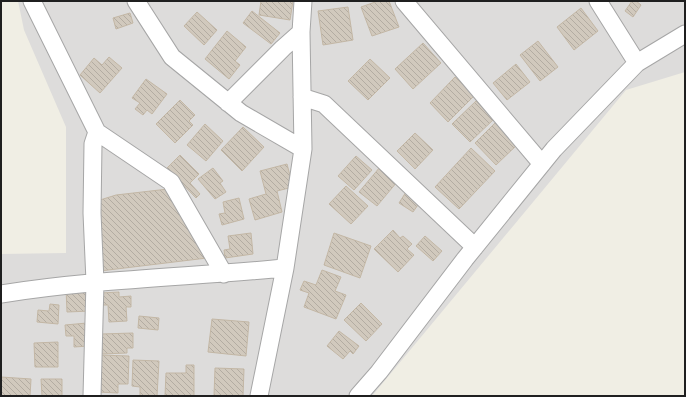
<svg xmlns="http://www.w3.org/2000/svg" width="686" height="397" viewBox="0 0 686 397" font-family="Manrope,sans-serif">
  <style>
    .residential { fill: #dddcdb }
    .building { fill: url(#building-back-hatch); stroke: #c3b7a5 }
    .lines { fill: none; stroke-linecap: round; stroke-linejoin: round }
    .minor-casing { stroke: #a6a6a6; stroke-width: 19 }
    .minor { stroke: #fff; stroke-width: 17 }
  </style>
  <defs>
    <pattern id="building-back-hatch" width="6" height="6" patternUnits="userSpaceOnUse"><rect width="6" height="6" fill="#d1c9bd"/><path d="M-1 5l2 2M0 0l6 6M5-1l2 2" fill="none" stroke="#b3aca2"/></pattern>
  </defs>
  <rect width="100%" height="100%" fill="#f0eee4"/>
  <path class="residential" d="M 18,1 L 685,1 L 685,72 L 626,90 L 372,396 L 1,396 L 1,254 L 66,253 L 66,127 L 24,30 Z"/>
  <path class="building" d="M 261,1 L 293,1 L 290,20 L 259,15 Z
    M 378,1 L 389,1 L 399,27 L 372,36 L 361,7 Z
    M 632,1 L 636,1 L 641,5 L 633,17 L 625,11 Z
    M 348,7 L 353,40 L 323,45 L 318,11 Z
    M 581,8 L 598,31 L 574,50 L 557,27 Z
    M 252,11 L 280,33 L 271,44 L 243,23 Z
    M 197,12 L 217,30 L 204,45 L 184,26 Z
    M 130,13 L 133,23 L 116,29 L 113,18 Z
    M 227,31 L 246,47 L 235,61 L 240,65 L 229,79 L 205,59 Z
    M 538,41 L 558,67 L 540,81 L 520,55 Z
    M 423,43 L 441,63 L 413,89 L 395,69 Z
    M 109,57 L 122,68 L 100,93 L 80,75 L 94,58 L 102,65 Z
    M 370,59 L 390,78 L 368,100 L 348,81 Z
    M 516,64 L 530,82 L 507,100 L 493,83 Z
    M 455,77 L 474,96 L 448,122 L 430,103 Z
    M 146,79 L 167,94 L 152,114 L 147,110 L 143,115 L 135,109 L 140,103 L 132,98 Z
    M 180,100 L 195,115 L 189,121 L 193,125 L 175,143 L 156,124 Z
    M 476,101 L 494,119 L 470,142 L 452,124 Z
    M 496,122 L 518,144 L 496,165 L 475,143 Z
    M 205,124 L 223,141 L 206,161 L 187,145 Z
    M 243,127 L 264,147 L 242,171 L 221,150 Z
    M 415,133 L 433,150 L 415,169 L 397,151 Z
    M 471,148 L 495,171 L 459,209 L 435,187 Z
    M 180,155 L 199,174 L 190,183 L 200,194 L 196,198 L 167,168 Z
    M 356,156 L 372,170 L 354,190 L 338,176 Z
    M 287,164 L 293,187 L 277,191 L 282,212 L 255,220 L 249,199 L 266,194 L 260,171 Z
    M 380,167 L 397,182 L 377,206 L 359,192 Z
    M 213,168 L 223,181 L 220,183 L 226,192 L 215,199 L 198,179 Z
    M 346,186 L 368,206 L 351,224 L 329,204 Z
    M 168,189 L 207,258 L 100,271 L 100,200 L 116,195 Z
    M 406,192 L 420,202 L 413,212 L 399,203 Z
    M 239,198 L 244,219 L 222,225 L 219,214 L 225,213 L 223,202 Z
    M 393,230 L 400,238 L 403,236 L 412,244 L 407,249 L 414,255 L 398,272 L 374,249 Z
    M 251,233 L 253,254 L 225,258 L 224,250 L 230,249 L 228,236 Z
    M 334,233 L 371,246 L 360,278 L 324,265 Z
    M 425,236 L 442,251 L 433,261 L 416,246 Z
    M 322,270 L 341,277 L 335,291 L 346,295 L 336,319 L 304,307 L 309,293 L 300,290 L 304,281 L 316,285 Z
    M 89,286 L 91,311 L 67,312 L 66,288 Z
    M 119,292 L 119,297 L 131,296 L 131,307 L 126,307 L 127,321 L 109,322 L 108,305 L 102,305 L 101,293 Z
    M 361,303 L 382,324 L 366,341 L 344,320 Z
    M 50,304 L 59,305 L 58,324 L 37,322 L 38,310 L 49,311 Z
    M 139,316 L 159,318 L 158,330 L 138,328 Z
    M 212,319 L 249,322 L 246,356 L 208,352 Z
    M 87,323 L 89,346 L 74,347 L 74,336 L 66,336 L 65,325 Z
    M 339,331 L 359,346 L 353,354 L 350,351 L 343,359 L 327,346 Z
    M 133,333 L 133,348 L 127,348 L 127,353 L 102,354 L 101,334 Z
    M 58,342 L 58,367 L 35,367 L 34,343 Z
    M 99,355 L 129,356 L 128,384 L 118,384 L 118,393 L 98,392 Z
    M 133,360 L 159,361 L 157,396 L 140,396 L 140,387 L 132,386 Z
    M 186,365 L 194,365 L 194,396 L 165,396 L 166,373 L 186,373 Z
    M 215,368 L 244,369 L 243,396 L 214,396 Z
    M 1,377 L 31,379 L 30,396 L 1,396 Z
    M 41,379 L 62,379 L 62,396 L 42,396 Z"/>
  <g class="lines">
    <g class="minor-casing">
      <path id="minor" d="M 32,1 L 97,132 L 171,182 L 224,274
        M 136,1 L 172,57 L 241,113 L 303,149
        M 404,1 L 542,164
        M 598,1 L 637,63
        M 302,97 L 324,104 L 475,247
        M 228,103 L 283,48 L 301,32
        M 1,294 C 95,279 190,277 285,268
        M 92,396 L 95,282 L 92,213 L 93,144 L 97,132
        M 259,396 L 285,268 L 303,149 L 301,32 L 303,1
        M 358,396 L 379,372 L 465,259 L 554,149 L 637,63 L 685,34"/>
    </g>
    <use href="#minor" class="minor"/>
  </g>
  <rect width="686" height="397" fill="none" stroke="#1f1f1f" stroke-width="4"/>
</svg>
